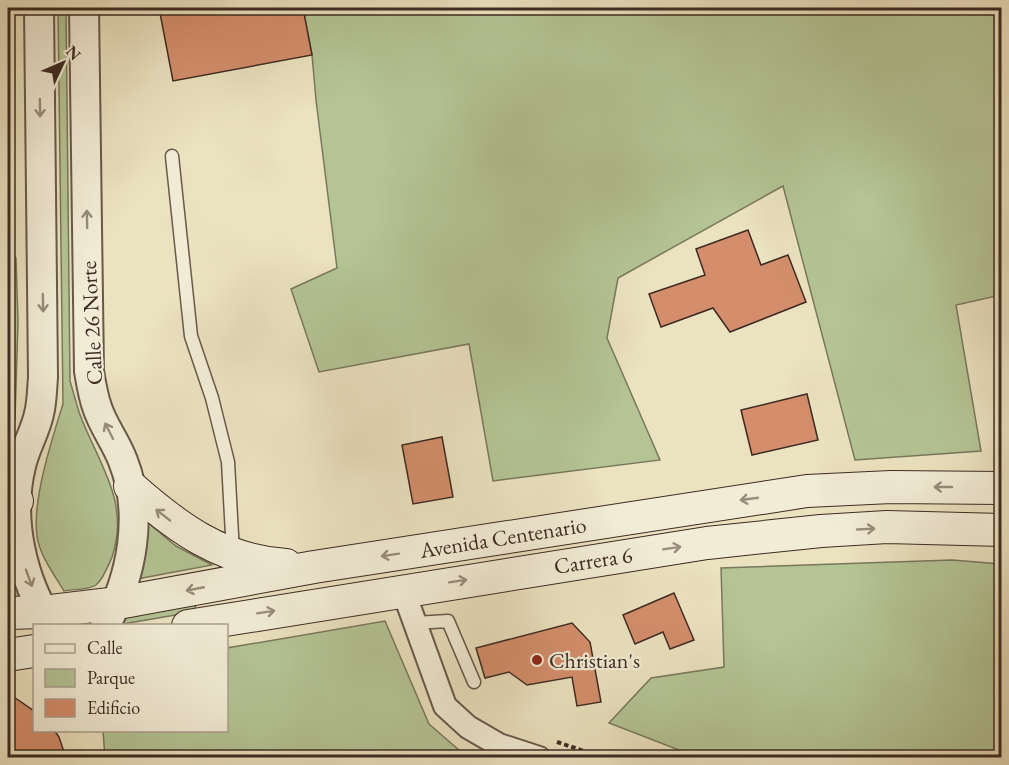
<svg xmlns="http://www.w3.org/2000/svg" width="1009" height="765" viewBox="0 0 1009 765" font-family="'EB Garamond',serif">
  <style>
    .green { fill: #b4c495; stroke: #78785c; stroke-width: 1.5 }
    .building { fill: #d48e6c; stroke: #3d2b23; stroke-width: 1.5 }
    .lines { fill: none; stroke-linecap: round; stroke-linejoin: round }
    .service-casing { stroke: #68594a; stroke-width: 15 }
    .minor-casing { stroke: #68594a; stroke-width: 26 }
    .tertiary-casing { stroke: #68594a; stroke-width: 32 }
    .secondary-casing { stroke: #3d2b23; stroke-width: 34 }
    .path { stroke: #3d2b23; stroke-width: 4; stroke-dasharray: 4.5 3; stroke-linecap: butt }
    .service { stroke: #f2ecd6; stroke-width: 12 }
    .minor { stroke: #f2ecd6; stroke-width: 22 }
    .tertiary { stroke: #f2ecd6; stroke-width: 28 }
    .secondary { stroke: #f2ecd6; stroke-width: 32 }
    .oneway { stroke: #988c7c }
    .poi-dot { fill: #8f2418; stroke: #f2ecd6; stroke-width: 2 }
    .labels { text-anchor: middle; stroke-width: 4.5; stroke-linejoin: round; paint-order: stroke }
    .street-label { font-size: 22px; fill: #3d2b23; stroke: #f2ecd6 }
    .poi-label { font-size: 22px; fill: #3d2b23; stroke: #f2ecd6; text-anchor: start }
  </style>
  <rect width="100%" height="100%" fill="#ebe2c0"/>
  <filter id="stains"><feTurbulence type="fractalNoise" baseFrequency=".00333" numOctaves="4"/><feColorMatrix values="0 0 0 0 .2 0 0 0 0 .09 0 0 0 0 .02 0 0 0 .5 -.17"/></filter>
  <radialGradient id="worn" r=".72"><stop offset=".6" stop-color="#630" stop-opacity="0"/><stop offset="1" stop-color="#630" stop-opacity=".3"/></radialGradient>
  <path class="green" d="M 58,8 L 66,8 L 70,381 C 73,391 76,402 79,412 C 97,462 131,501 112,557 C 108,566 104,578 96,585 C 89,590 73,589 64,591 C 55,576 39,554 37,536 C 32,500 52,439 63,404 Z
    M 303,8 L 1001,8 L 1001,295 L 956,305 L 981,451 L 855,460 L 783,186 L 618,278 L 607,338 L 660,460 L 493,481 L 469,344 L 319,372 L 291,289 L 337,268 L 316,100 L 312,55 Z
    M 8,247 L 16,258 L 18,321 L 15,420 L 8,439 Z
    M 147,522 L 176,546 L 212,565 L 137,579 Z
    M 8,549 L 27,597 L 8,598 Z
    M 952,560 L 1001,564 L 1001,757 L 697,757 L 609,723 L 651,678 L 724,667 L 721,568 Z
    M 196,604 L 195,609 L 193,612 L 123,624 L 119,622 L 118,617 Z
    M 385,621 L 429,724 L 467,757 L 105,757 L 103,731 L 226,730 L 227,648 Z"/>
  <path class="building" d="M 159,8 L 303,8 L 312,55 L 173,81 Z
    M 748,230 L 761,265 L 788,255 L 806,302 L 730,332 L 713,308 L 661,327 L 649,294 L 705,275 L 696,249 Z
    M 807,394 L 818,440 L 752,455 L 741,410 Z
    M 442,437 L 453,497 L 413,504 L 402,445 Z
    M 674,593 L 694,640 L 670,649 L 663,632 L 635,644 L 623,615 Z
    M 572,623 L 590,642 L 601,702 L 577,706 L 572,677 L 527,685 L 509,672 L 485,678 L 476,648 Z
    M 8,693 L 34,711 L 34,730 L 54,730 L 59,737 L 66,758 L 8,758 Z"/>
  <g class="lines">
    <g class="service-casing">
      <path id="service" d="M 172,156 L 191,336 L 212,398 L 228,462 L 233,553
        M 415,623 L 448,621 L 474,682"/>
    </g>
    <g class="minor-casing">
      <path id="minor" d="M 403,590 L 445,706 L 468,727 L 499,745 L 539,758"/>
    </g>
    <g class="tertiary-casing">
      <path id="tertiary" d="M 39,8 L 43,377 C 42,389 42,402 39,414 C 35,432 25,448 21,466 C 8,519 22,581 52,626
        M 84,8 L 89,371 C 91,383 93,396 97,407 C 103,426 116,442 123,461 C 144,514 132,577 105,626"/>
    </g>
    <g class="secondary-casing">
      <path id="secondary" d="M 130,486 C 176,527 222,561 286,565
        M 8,512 L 17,501
        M 8,613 L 43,612 L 118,603 L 314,567 L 807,491 L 891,487 L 1002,488
        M 188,626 L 707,543 L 821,531 L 887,527 L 1002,530
        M 8,655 L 34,651"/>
    </g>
    <path class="path" d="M 557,742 L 605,758"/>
    <use href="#service" class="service"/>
    <use href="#minor" class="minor"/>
    <use href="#tertiary" class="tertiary"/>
    <use href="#secondary" class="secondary"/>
  </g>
  <defs><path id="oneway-shaft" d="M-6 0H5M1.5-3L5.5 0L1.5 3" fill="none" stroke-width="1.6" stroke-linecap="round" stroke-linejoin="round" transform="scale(1.5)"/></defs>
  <g class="oneway">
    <use href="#oneway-shaft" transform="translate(40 108) rotate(89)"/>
    <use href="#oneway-shaft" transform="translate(87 219) rotate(-91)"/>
    <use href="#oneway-shaft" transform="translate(43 303) rotate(89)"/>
    <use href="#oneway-shaft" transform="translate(109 431) rotate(-117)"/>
    <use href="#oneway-shaft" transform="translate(943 487) rotate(180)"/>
    <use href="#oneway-shaft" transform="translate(749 499) rotate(172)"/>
    <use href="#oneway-shaft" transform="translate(163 515) rotate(-142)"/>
    <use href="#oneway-shaft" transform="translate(866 529) rotate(-3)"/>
    <use href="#oneway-shaft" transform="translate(672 548) rotate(-9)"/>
    <use href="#oneway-shaft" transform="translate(390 555) rotate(171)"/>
    <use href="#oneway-shaft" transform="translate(29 578) rotate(70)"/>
    <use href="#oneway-shaft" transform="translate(458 581) rotate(-9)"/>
    <use href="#oneway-shaft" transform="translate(195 589) rotate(169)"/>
    <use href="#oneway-shaft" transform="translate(266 612) rotate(-9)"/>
  </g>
  <circle class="poi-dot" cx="537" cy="660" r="6"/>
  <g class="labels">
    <g class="street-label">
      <text transform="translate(91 323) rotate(-93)" y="8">Calle 26 Norte</text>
      <text transform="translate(503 537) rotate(-9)" y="8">Avenida Centenario</text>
      <text transform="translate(593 560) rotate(-9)" y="8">Carrera 6</text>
    </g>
    <g class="poi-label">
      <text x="549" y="668">Christian's</text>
    </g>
  </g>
  <rect width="1009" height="765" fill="none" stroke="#ebe2c0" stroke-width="30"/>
  <rect x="9" y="9" width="991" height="747" fill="none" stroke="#3d2b23" stroke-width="3"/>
  <rect x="15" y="15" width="979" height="735" fill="none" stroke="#3d2b23" stroke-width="1.5"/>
  <rect x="33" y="624" width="195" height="108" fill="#f2ecd6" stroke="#aa9f8e" stroke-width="1.5"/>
  <rect x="45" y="644" width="30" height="9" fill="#f2ecd6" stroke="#aa9f8e" stroke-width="1.5"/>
  <text x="87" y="654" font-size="18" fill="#3d2b23">Calle</text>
  <rect x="45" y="669" width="30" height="18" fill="#b4c495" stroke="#aa9f8e" stroke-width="1.5"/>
  <text x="87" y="684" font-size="18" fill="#3d2b23">Parque</text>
  <rect x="45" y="699" width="30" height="18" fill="#d48e6c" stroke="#aa9f8e" stroke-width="1.5"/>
  <text x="87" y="714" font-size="18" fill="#3d2b23">Edificio</text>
  <g transform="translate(63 63) rotate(46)" stroke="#f2ecd6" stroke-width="4.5" paint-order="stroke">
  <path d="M0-4.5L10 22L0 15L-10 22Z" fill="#3d2b23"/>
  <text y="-9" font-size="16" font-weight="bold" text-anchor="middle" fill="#3d2b23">N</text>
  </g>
  <rect width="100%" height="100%" filter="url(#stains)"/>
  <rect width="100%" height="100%" fill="url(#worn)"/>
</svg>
